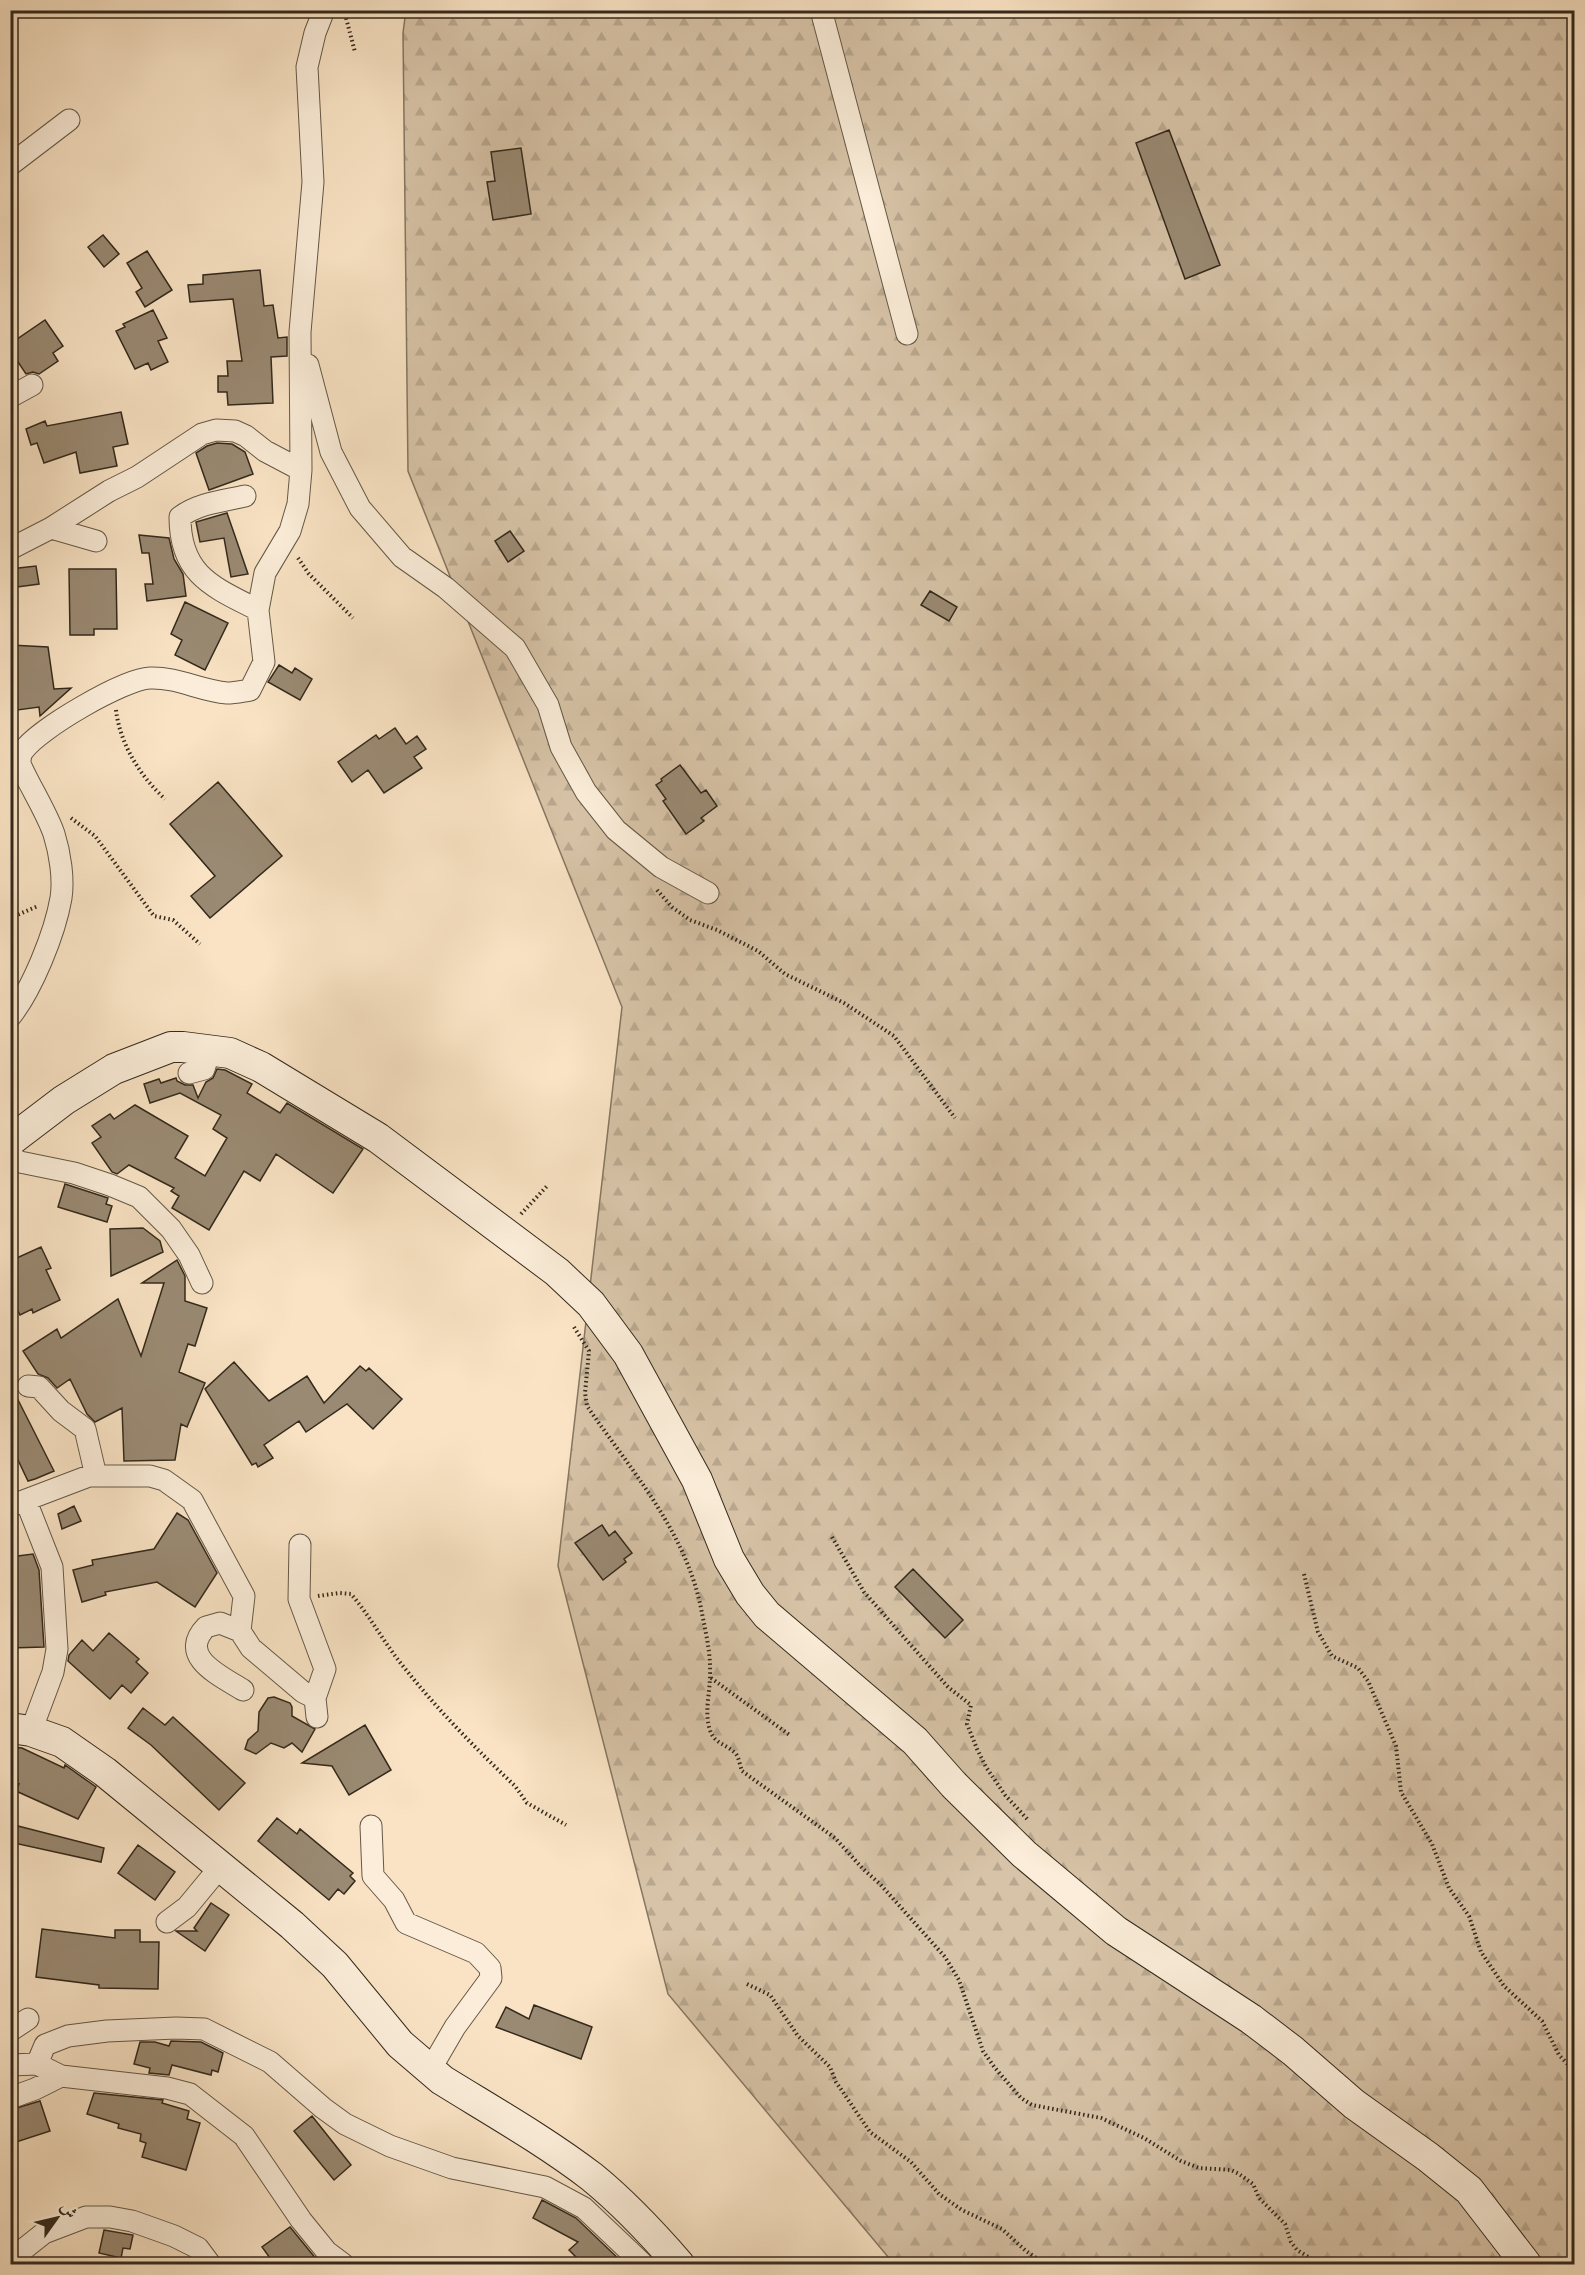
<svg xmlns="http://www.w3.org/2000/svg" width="1585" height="2275" viewBox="0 0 1585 2275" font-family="Alegreya,Amiri,serif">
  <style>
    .forest { fill: url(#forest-firs); stroke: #857662; stroke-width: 1.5 }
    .building { fill: #9a8a73; stroke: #33291c; stroke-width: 1.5 }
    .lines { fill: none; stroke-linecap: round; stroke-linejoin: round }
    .street-casing { stroke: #645846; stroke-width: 23 }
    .secondary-casing { stroke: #33291c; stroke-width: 32 }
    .path { stroke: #33291c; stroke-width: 4; stroke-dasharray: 1.5 3; stroke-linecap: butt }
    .street { stroke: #fbedd9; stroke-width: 21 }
    .secondary { stroke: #fbedd9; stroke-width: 30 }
  </style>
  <defs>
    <pattern id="forest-firs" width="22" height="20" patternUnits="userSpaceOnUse" patternTransform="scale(1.5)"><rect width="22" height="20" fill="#d7c3a7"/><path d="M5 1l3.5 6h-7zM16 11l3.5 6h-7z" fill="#b9a88f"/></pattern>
  </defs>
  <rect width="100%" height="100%" fill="#f9e3c4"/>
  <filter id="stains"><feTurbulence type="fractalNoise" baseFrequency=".00333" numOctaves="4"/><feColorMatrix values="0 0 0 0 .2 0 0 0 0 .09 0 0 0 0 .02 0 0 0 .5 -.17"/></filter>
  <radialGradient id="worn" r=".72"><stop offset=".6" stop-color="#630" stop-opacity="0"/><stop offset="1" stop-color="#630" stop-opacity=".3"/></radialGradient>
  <path class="forest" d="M 406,10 L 1574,11 L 1574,2264 L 894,2264 L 668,1994 L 558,1566 L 622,1007 L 408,471 L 403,33 Z"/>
  <path class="building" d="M 1169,130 L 1220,265 L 1185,279 L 1136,143 Z
    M 521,148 L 531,214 L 493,220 L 487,182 L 495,181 L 491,152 Z
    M 103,235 L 119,254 L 104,267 L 88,247 Z
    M 147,251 L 172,290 L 145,307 L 136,292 L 142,288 L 127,263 Z
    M 260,270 L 264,306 L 273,305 L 278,338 L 287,337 L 287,356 L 271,357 L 273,403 L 228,405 L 227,392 L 218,392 L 218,376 L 228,376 L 227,361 L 242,361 L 233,299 L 190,302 L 188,285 L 203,284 L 203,275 Z
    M 153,310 L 167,338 L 158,341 L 168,362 L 151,370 L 148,363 L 135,369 L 116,331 L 125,327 L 123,324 Z
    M 45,320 L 63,346 L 53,353 L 58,361 L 39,374 L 33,372 L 26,374 L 10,350 L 10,344 Z
    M 121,412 L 128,444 L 113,447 L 117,466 L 80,473 L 76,452 L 44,463 L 37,443 L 31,445 L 26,429 L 45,421 L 47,426 Z
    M 217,443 L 232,444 L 245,452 L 253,474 L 209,490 L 196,453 L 207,446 Z
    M 227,513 L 235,536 L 248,574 L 231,577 L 224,538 L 200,542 L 196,522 Z
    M 510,531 L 524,551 L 508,562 L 495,541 Z
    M 139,535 L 169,538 L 174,559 L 183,574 L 186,596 L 147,601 L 145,584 L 153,584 L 149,553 L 142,553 Z
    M 36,566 L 39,584 L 10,588 L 10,569 Z
    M 69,569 L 116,569 L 117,629 L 94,629 L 94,635 L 70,635 Z
    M 930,591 L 957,607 L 949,621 L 921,605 Z
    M 185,602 L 228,623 L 205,670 L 175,655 L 182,640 L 171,634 Z
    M 10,645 L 48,647 L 54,689 L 71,688 L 40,716 L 39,707 L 10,711 Z
    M 279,665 L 292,673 L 295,668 L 312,679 L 300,700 L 268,682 Z
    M 395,728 L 406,744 L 417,736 L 426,749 L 414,757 L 422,768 L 384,793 L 368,770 L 352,782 L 338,762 L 376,735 L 379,739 Z
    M 680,765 L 701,793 L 706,790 L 717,806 L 701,818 L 704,821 L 686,834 L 663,801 L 666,799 L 656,785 L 662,781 L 661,779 Z
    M 218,782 L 282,856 L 210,918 L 191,896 L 215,876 L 170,824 Z
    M 217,1069 L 225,1070 L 252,1084 L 247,1093 L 280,1113 L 287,1103 L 363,1149 L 333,1193 L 276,1154 L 260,1181 L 244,1171 L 209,1230 L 172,1208 L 179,1196 L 171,1191 L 174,1188 L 129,1165 L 117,1174 L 112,1172 L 92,1143 L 101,1137 L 92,1126 L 110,1114 L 114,1119 L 135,1105 L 188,1136 L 175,1158 L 205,1176 L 227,1138 L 213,1129 L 221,1115 L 180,1093 L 150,1103 L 144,1084 L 159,1079 L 161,1083 L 176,1078 L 177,1081 L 185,1085 L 193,1085 L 198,1098 L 206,1082 L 213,1078 Z
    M 65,1184 L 108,1198 L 106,1204 L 112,1206 L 107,1222 L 58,1207 Z
    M 143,1228 L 160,1241 L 163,1252 L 111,1276 L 110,1229 Z
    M 41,1247 L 51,1268 L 46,1270 L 60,1300 L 33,1313 L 32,1309 L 20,1315 L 10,1295 L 10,1261 Z
    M 177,1260 L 185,1276 L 185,1301 L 207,1308 L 195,1346 L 188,1344 L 179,1372 L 205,1383 L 187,1427 L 181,1424 L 175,1460 L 124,1461 L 122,1408 L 95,1422 L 87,1414 L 70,1379 L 57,1388 L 48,1378 L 38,1374 L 23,1351 L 57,1329 L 61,1338 L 118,1299 L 141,1356 L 164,1283 L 142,1283 Z
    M 234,1362 L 269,1401 L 307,1376 L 324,1403 L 360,1366 L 366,1371 L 369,1368 L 402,1399 L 373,1429 L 347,1404 L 306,1432 L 299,1421 L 264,1445 L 273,1458 L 258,1467 L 256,1463 L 252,1465 L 205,1389 Z
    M 10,1384 L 54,1471 L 35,1479 L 28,1481 L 10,1443 Z
    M 74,1506 L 81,1521 L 62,1529 L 58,1514 Z
    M 177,1513 L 188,1520 L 217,1573 L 195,1607 L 157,1582 L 105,1592 L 106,1595 L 82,1602 L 73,1570 L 93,1565 L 92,1560 L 154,1549 Z
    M 602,1525 L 609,1536 L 615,1531 L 632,1553 L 624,1559 L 626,1562 L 603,1580 L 575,1543 Z
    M 33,1554 L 39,1570 L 44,1647 L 10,1648 L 10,1557 Z
    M 913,1569 L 963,1620 L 945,1638 L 895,1587 Z
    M 109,1633 L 139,1659 L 136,1662 L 148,1673 L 131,1693 L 122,1685 L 110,1699 L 68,1661 L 69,1655 L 82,1640 L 93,1651 Z
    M 274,1697 L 290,1703 L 292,1707 L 292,1716 L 315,1729 L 302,1752 L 292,1743 L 284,1748 L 271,1743 L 256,1754 L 245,1749 L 248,1740 L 258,1731 L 259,1712 L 268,1698 Z
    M 143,1708 L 165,1725 L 173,1717 L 245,1783 L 219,1810 L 151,1745 L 128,1728 Z
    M 365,1725 L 391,1770 L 349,1795 L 332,1766 L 302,1763 Z
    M 10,1747 L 22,1748 L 64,1768 L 65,1765 L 96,1787 L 78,1819 L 16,1791 L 19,1784 L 10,1783 Z
    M 277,1818 L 297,1834 L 300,1829 L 353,1873 L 350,1876 L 355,1881 L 344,1894 L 338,1889 L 329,1900 L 258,1841 Z
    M 18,1826 L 104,1848 L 101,1862 L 14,1843 Z
    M 138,1845 L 175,1872 L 155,1900 L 118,1873 Z
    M 211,1903 L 229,1915 L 205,1951 L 176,1931 L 197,1931 L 194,1928 Z
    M 42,1929 L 115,1938 L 115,1930 L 140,1930 L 140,1942 L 159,1942 L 158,1989 L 99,1988 L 99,1985 L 36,1977 Z
    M 534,2005 L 592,2027 L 581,2059 L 496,2027 L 506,2007 L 529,2019 Z
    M 171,2041 L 201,2042 L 223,2053 L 218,2072 L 212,2070 L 211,2075 L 172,2065 L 169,2075 L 149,2073 L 150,2068 L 134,2064 L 140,2042 L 155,2042 L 169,2046 Z
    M 94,2093 L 163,2100 L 162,2103 L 189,2111 L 187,2119 L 200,2123 L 186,2170 L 142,2157 L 146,2143 L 140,2141 L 141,2134 L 118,2128 L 119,2124 L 87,2114 Z
    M 40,2101 L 50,2131 L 10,2144 L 10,2110 Z
    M 312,2116 L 351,2165 L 334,2180 L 294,2131 Z
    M 542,2200 L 576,2218 L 625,2265 L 584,2265 L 569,2250 L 578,2242 L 533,2218 Z
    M 290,2227 L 317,2260 L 321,2265 L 275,2265 L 262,2247 Z
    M 104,2230 L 133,2235 L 130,2249 L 123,2248 L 121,2258 L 99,2253 Z"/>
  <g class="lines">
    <g class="street-casing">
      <path id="street" d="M 821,10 L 907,334
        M 10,165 L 69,120
        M 308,365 L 331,452 L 360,508 L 402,557 L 446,588 L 515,648 L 548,705 L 561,747 L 586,792 L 616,830 L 661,867 L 708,893
        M 10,397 L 32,385
        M 245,496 C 223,501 199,503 180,517 C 180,575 213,587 258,610
        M 51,528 L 96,541
        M 10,549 L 51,528 L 109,491 L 137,477 L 202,434 L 216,430 L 235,431 L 246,436 L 265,451 L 301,470
        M 10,1017 C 32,990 55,933 61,898 C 64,879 60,853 54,834 C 46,811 30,787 20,764 C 20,758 20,755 23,751 C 38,729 124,679 150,678 C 177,677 201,691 227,693 C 235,693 243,691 250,690 L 264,662 L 258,610 L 265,573 L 290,531 L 298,504 L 301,470 L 300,332 L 313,182 L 307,67 L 315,33 L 324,10
        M 189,1073 L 204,1069 L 210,1050
        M 10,1157 L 20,1162 L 74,1173 L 110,1185 L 139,1197 L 171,1229 L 189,1255 L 202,1283
        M 28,1386 L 39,1387 L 61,1411 L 85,1429 L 96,1476
        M 26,1501 L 52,1567 L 57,1649 L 53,1672 L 31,1731
        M 10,1506 L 89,1476 L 150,1476 L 164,1480 L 192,1500 L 244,1596 L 240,1631 L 251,1648 L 303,1692 L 315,1698 L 325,1669 L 299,1599 L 300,1545
        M 240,1631 L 220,1623 L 206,1627 C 177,1657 221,1676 243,1690
        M 315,1698 L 317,1717
        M 371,1826 L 373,1876 L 394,1900 L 406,1923 L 476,1953 L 490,1968 L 491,1978 L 455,2027 L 430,2070
        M 167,1922 L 187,1907 L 220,1867
        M 10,2031 L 28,2019
        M 37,2064 L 45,2045 L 68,2036 L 107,2031 L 176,2028 L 204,2029 L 270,2062 L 323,2108 L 345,2124 L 390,2146 L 452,2168 L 545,2187 L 584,2208 L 643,2264
        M 10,2065 L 37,2064 L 61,2076 L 167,2088 L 190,2094 L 244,2136 L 301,2220 L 327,2252 L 343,2264
        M 10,2098 L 35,2089 L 61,2076
        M 10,2260 L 44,2233 L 86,2217 L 110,2217 L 132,2221 L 174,2236 L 198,2248 L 210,2264"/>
    </g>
    <g class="secondary-casing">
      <path id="secondary" d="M 10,1141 L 64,1100 L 114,1069 L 171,1047 L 183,1047 L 230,1053 L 261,1067 L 378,1138 L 557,1272 L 591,1304 L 628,1354 L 697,1480 L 729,1559 L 750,1594 L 767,1615 L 915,1741 L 954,1785 L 1024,1854 L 1116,1931 L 1251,2019 L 1293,2051 L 1354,2104 L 1428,2157 L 1469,2190 L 1526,2264
        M 10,1728 L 31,1731 L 62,1742 L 105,1772 L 292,1925 L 335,1965 L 400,2044 L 442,2080 C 492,2111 545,2141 592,2177 C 624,2203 652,2233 679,2264"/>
    </g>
    <path class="path" d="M 345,14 L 355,52
      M 298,558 L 309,574 L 353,618
      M 116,710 C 120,744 140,776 165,799
      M 71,818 L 95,836 L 154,916 L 173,920 L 200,944
      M 657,890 L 672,907 L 690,920 L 717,930 L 758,951 L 785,974 L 844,1003 L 894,1036 L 955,1118
      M 10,918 L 38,906
      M 521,1214 L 548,1185
      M 574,1327 L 589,1351 L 585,1393 L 587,1406 C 630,1469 685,1530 701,1608 C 705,1630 711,1652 710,1675 C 710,1693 704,1713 710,1730 C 714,1744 727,1744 736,1754 C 739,1758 740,1766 742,1771 L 835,1838 L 863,1869 L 880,1884 L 945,1957 L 959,1980 L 983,2051 L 995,2068 L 1021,2098 L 1032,2105 L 1101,2118 L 1144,2138 L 1181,2161 L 1199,2168 L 1231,2170 L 1239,2174 L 1253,2184 L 1259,2198 L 1285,2224 L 1291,2242 L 1297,2250 L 1320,2264
      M 832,1537 L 864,1592 L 948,1687 L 971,1705 L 967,1724 L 977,1749 L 986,1767 L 1005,1795 L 1029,1821
      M 1304,1574 L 1318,1632 L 1332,1656 L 1358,1668 L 1368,1681 L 1396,1746 L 1401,1792 L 1432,1844 L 1449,1888 L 1469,1916 L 1481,1952 L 1504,1986 L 1542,2021 L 1559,2055 L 1574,2071
      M 318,1596 L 339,1593 L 351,1594 C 369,1615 382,1639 399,1661 C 434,1706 474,1747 515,1786 L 527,1803 L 566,1825
      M 711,1678 L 791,1736
      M 747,1984 L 770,1995 L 798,2036 L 830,2067 L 836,2082 L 870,2132 L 911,2162 L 939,2194 L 962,2210 L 1002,2229 L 1026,2251 L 1045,2264"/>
    <use href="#street" class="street"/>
    <use href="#secondary" class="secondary"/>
  </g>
  <rect width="1585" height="2275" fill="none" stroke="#f9e3c4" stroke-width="36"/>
  <rect x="12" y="12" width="1561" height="2251" fill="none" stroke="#33291c" stroke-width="3"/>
  <rect x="18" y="18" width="1549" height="2239" fill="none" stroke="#33291c" stroke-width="1.5"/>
  <g transform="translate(57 2218) rotate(56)" stroke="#fbedd9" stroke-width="4.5" paint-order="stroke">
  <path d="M0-4.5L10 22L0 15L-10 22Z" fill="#33291c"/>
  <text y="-9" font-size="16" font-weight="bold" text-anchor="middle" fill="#33291c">ش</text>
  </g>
  <rect width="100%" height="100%" filter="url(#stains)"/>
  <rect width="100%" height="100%" fill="url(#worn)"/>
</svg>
